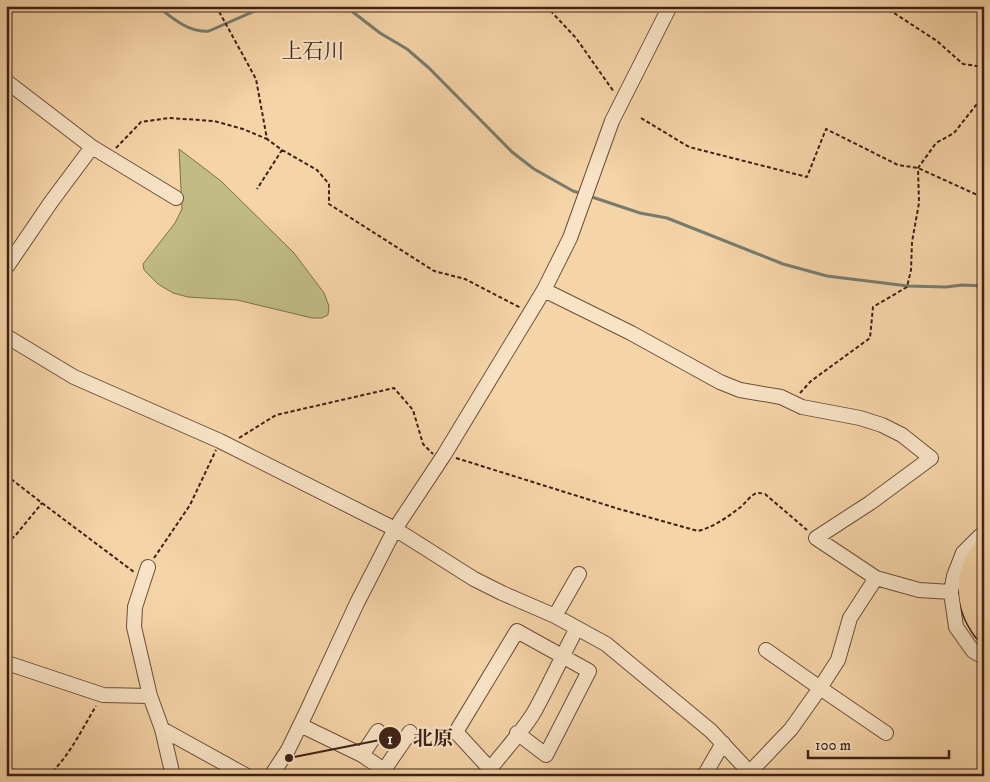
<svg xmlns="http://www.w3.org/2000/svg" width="990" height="782" viewBox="0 0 990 782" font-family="'IM FELL DW Pica','Noto Serif JP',serif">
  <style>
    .green { fill: #c0bc84; stroke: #7f6e4d }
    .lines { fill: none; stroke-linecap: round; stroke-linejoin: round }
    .stream { stroke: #767c6f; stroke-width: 3 }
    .minor-casing { stroke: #6c4e3a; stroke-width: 16 }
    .highway-casing { stroke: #3e2116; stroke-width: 24 }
    .path { stroke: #3e2116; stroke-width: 2; stroke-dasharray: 4 2.5; stroke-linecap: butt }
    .minor { stroke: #f8e3c6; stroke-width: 14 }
    .highway { stroke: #f5d4a7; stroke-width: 21 }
    .labels { text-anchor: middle; stroke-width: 4.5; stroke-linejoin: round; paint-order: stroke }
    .quarter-label { font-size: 21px; fill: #3e2116; stroke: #f8e3c6 }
    .leader { fill: none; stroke: #3e2116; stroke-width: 2 }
    .callout-dot { fill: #3e2116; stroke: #f8e3c6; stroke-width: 2 }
    .mark-label { font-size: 15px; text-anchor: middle; font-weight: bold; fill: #fff }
    .callout-label { font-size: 20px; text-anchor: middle; font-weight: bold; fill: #3e2116; stroke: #f8e3c6; stroke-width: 4.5; stroke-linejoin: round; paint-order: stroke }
  </style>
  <rect width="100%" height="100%" fill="#f5d4a7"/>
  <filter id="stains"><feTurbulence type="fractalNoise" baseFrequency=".004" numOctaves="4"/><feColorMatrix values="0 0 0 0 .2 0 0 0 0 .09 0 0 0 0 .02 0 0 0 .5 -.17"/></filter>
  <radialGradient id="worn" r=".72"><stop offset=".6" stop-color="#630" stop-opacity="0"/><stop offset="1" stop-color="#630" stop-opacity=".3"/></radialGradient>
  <path class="green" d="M 179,149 L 221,181 L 294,253 L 324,293 L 329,306 L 328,315 L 322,318 L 312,318 L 237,300 L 188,297 L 173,293 L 158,284 L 144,270 L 143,264 L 175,223 L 182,209 Z"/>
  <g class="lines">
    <path class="stream" d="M 157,6 C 172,18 189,33 209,31 L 266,6
      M 345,6 L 380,33 L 407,49 L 429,68 L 512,152 L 534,169 L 573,191 L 583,194
      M 589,196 L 640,213 L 667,218 L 783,264 L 827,276 L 908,286 L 946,287 L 962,285 L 984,286"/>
    <g class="minor-casing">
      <path id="minor" d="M 6,81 L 92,147 L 51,202 L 6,268
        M 92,147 L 176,198
        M 544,290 L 631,333 L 720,382 L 740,390 L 781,397 L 802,407 L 860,418 L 882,425 L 902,435 L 931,458 L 870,503 L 816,538 L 876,578
        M 6,336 L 74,377 L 220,441 L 395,529 L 474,579 L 502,593 L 555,616 L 606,644 L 711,731 L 753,776
        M 148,567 L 135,607 L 134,627 L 150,696 L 162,729 L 173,776
        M 951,592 L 954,576 L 963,553 L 980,536
        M 555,616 L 579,574
        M 6,664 L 10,664 L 103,695 L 150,696
        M 300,725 L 362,755 L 384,770 L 410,732
        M 162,729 L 247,776
        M 517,733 L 546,755 L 589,671 L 517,631 L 456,732 L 490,769 C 504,751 521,733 533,714 C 549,686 562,656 577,628
        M 886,733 L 820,688 L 838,660 L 850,618 L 876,578 L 919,590 L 951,592 L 956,627 L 973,651 L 984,657
        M 362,755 L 378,731
        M 750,772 L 791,729 L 820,688 L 766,650
        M 271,776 L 288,750 L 305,715 L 357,603 L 395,529 L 444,455 L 544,290 L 570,238 L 612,121 L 670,6
        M 704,776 L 723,743"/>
    </g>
    <g class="highway-casing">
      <path id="highway" d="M 984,549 C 963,573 966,606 984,630"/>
    </g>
    <path class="path" d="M 216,6 L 256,79 L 267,139 L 282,150 L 257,189
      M 546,6 L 576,38 L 614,92
      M 876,6 L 894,13 L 937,41 L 963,64 L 984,67
      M 641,118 L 689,147 L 807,177 L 826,129 L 898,165 L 918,168 L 984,198
      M 116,148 L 141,122 L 169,118 L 214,121 L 243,129 L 267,139
      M 282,150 L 317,170 L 329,184 L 329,204 L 434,271 L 465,279 L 521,308
      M 800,393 L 811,381 L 870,338 L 873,307 L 907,287 L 911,270 L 912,242 L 919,203 L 918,168 L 936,143 L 954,133 L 984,95
      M 239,438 L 276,415 L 394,388 L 413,410 L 423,444 L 433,454
      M 456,458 L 619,509 L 698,531 C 714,527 729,516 742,506 C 746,502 749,498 753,495 C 757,492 760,493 765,494 L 807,530
      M 6,475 L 42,503 L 134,572
      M 6,543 L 15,536 L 42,503
      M 154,558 L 190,505 L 216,450
      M 48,776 C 69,757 82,729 96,706"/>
    <use href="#minor" class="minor"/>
    <use href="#highway" class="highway"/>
  </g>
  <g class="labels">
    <g class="quarter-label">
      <text x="313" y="58">上石川</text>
    </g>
  </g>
  <path class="leader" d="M289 758L390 738"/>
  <g class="callout-dot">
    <circle cx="289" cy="758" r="5"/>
    <circle cx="390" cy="738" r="12"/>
  </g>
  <g class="mark-label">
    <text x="390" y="744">1</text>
  </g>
  <g class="callout-label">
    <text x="433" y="745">北原</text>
  </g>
  <rect width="990" height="782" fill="none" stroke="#f5d4a7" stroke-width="25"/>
  <rect x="8" y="8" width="975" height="767" fill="none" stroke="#3e2116" stroke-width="2.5"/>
  <rect x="12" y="12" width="965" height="757" fill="none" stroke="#3e2116"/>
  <path d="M808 750v8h141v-8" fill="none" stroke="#3e2116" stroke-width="2.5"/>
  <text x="815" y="750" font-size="15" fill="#3e2116" stroke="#f8e3c6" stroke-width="4" paint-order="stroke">100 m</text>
  <rect width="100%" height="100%" filter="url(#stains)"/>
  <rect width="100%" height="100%" fill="url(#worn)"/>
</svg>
